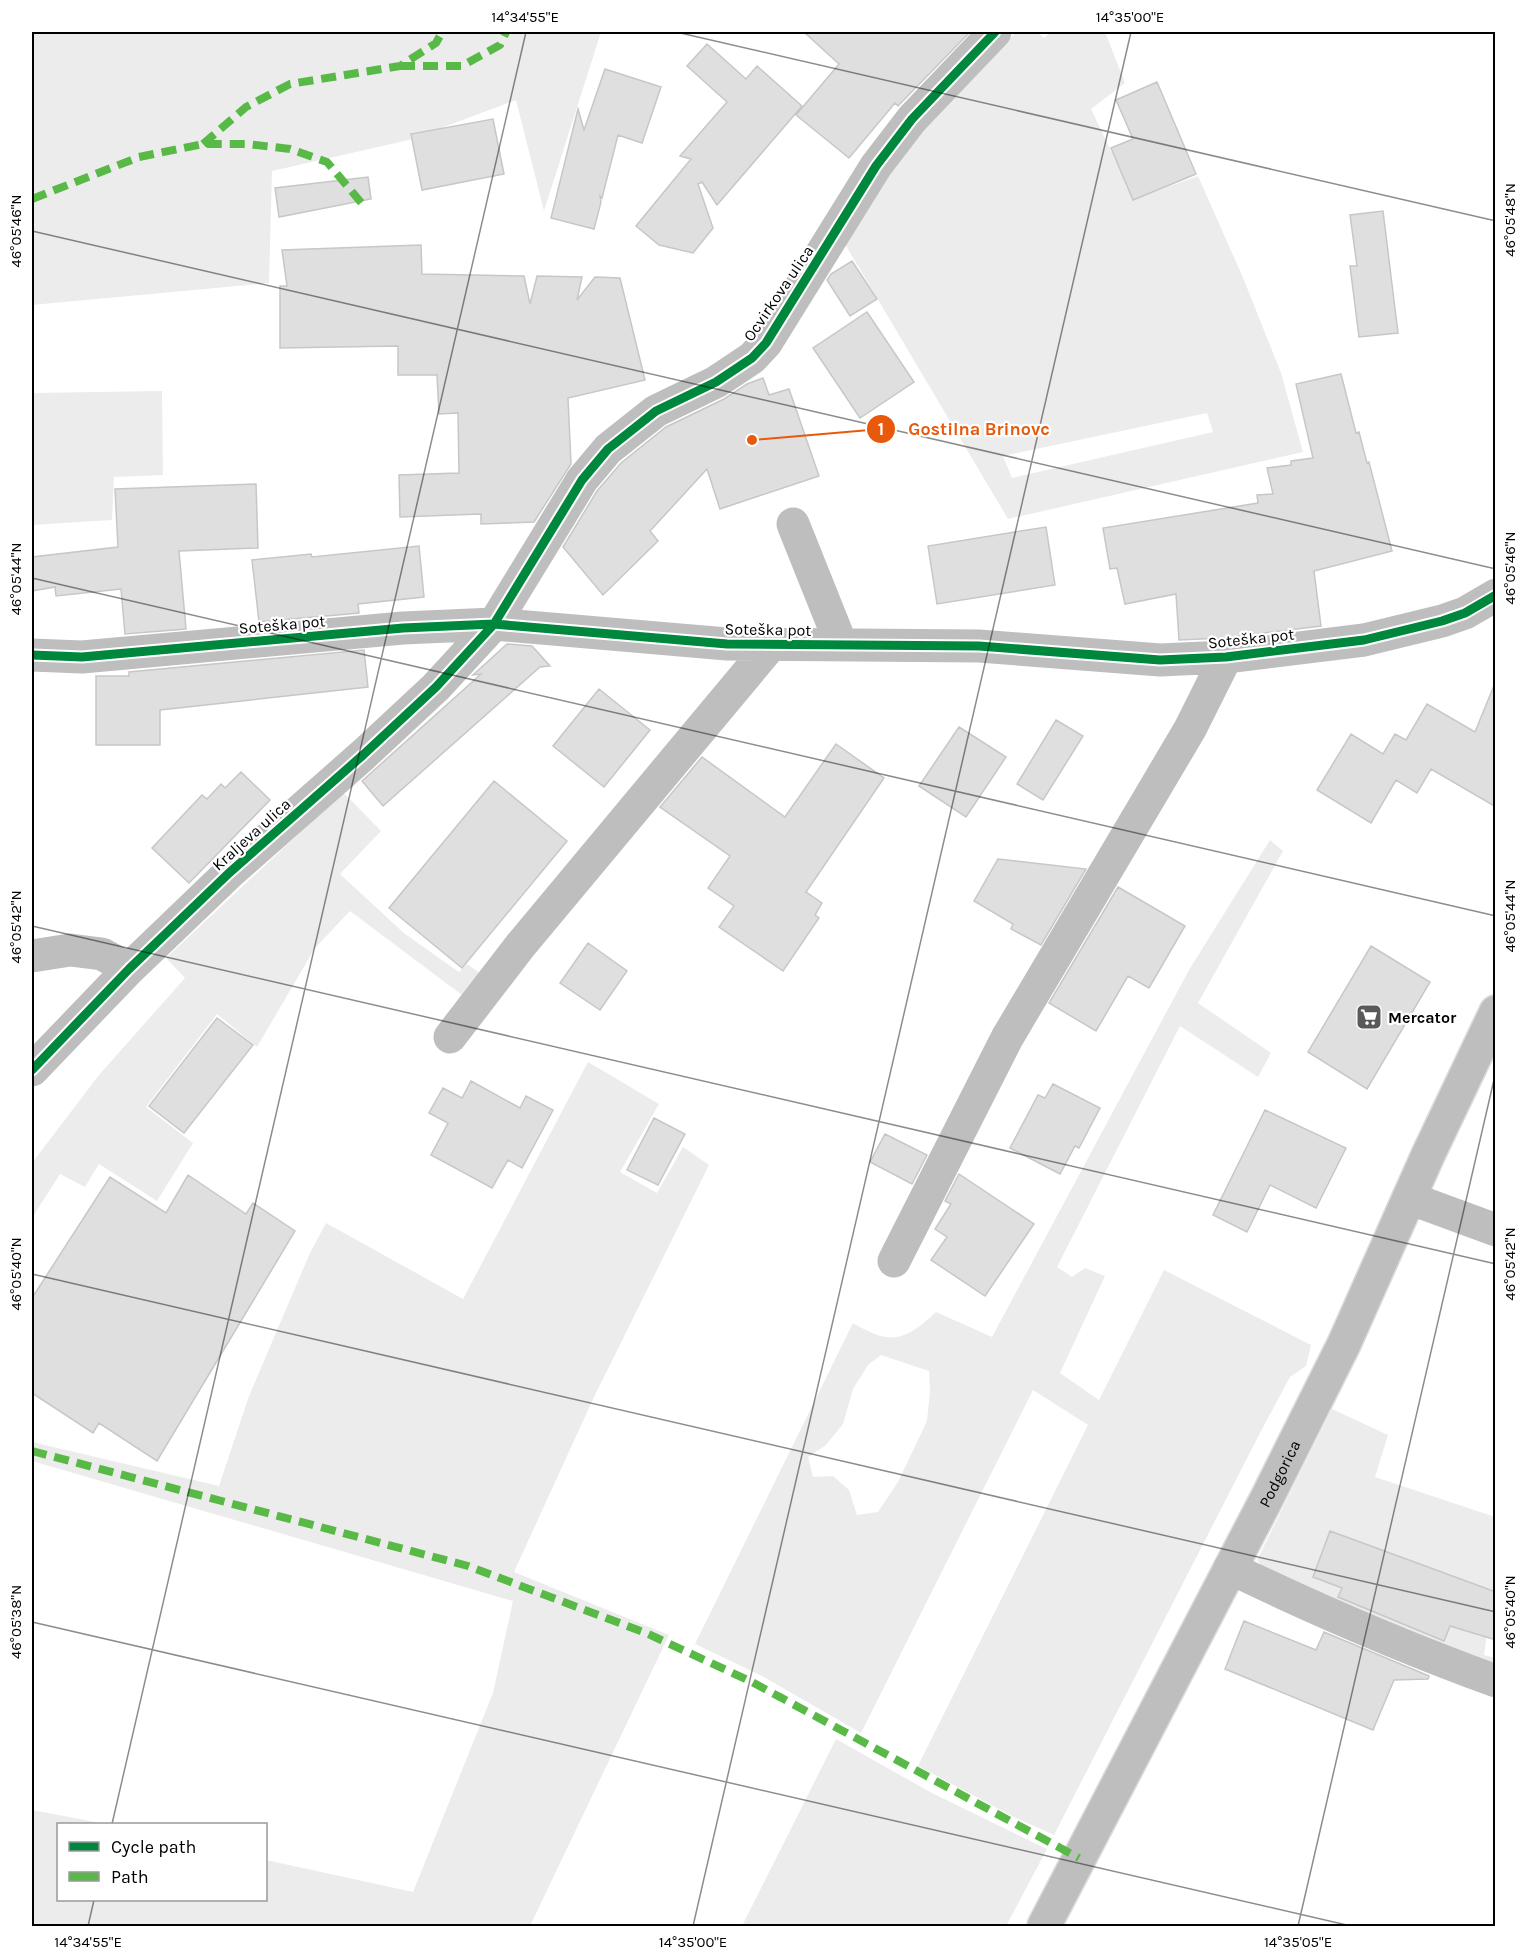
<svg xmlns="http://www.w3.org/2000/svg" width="1527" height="1958" viewBox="0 0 1527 1958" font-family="Karla,sans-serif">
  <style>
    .green { fill: #ececec; fill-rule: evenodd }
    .building { fill: #dfdfdf; stroke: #c7c7c7; stroke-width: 1.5 }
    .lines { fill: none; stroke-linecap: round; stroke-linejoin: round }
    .major-casing { stroke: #dbdbdb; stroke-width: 36 }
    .minor { stroke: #bebebe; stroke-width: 33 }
    .major { stroke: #bebebe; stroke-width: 33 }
    .quiet { stroke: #58b947; stroke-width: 8; stroke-dasharray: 15 8; stroke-linecap: butt }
    .cycleway-casing { stroke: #fff; stroke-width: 13 }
    .cycleway { stroke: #00873e; stroke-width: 9 }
    .ticks { fill: none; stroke: #000; stroke-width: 1.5; stroke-opacity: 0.45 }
    .labels { text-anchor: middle; stroke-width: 4.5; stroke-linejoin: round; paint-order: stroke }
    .street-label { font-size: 16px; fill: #000; stroke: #fff }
    .poi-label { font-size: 16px; font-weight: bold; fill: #000; stroke: #fff; text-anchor: start }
    .leader { fill: none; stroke: #e8590c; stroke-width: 2 }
    .callout-dot { fill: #e8590c; stroke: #fff; stroke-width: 2 }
    .mark-label { font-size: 18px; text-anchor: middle; font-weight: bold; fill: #fff }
    .callout-label { font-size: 18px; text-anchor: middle; font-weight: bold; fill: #e8590c; stroke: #fff; stroke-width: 4.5; stroke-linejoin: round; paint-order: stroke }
    .neatline { fill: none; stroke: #000; stroke-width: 2 }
    .ticks-label { font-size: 15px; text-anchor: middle; fill: #000 }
  </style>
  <rect width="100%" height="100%" fill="#fff"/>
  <path class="green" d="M 32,32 L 601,32 L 544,211 L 516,100 L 409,140 L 272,171 L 269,283 L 32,305 Z
    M 1016,32 L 1037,32 L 1044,38 L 1051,32 L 1105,32 L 1125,83 L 1091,109 L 1134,199 L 1198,176 L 1244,280 L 1281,373 L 1303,452 L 1008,519 L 845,244 L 906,146 ZM 1207,413 L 1213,432 L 1012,478 L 1003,456 Z
    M 162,391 L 163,475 L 114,477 L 112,520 L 32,525 L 32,393 Z
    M 341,790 L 381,831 L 340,874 L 405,934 L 459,972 L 467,964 L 484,976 L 466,998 L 350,911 L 315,948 L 257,1047 L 217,1014 L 146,1107 L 193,1143 L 157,1201 L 99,1164 L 85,1187 L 60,1174 L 32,1218 L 32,1163 L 99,1075 L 185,978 L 166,958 L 305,828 Z
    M 1270,840 L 1283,851 L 1198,1003 L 1271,1053 L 1258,1077 L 1180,1026 L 1057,1267 L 1072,1277 L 1085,1268 L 1105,1276 L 1060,1373 L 1099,1400 L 1164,1270 L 1311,1345 L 1306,1366 L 1290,1377 L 1261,1431 L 1054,1835 L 1014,1817 L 918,1766 L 1088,1425 L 1033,1390 L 861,1733 L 762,1676 L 695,1644 L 853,1323 C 891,1346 905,1341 936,1312 L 992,1337 L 1189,970 ZM 881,1355 L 929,1371 L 930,1391 L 927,1421 L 898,1482 L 878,1512 L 857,1515 L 849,1490 L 833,1476 L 813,1477 L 808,1457 L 826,1445 L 843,1424 L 853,1389 L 868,1365 Z
    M 588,1062 L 659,1104 L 620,1172 L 657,1193 L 683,1147 L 709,1165 L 594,1397 L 514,1572 L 669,1635 L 530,1926 L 32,1926 L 32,1810 L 106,1824 L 58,1824 L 58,1900 L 266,1900 L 266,1860 L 413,1892 L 493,1693 L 513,1601 L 32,1461 L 32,1442 L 219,1486 L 249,1396 L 310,1253 L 326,1223 L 463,1299 Z
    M 1332,1409 L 1388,1435 L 1375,1477 L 1495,1517 L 1495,1622 L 1488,1627 L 1484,1655 L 1495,1658 L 1495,1674 L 1270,1578 L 1257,1560 Z
    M 836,1739 L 932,1793 L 1047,1849 L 1006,1926 L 742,1926 Z"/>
  <path class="building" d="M 804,32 L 970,32 L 898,106 L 895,103 L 849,158 L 796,115 L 839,64 Z
    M 707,44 L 746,79 L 757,66 L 802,106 L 717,205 L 702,182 L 698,184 L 713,228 L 693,253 L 659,245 L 636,226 L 691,159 L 680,156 L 727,102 L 687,66 Z
    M 605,69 L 661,87 L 642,143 L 618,135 L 602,198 L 600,196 L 601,202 L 594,229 L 551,218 L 578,109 L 584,130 Z
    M 1157,82 L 1196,174 L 1133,200 L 1111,148 L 1133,139 L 1116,100 Z
    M 493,119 L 504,174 L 422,190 L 411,134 Z
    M 368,177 L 371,199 L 279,217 L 275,188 Z
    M 1383,211 L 1398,333 L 1359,337 L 1350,266 L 1357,266 L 1350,215 Z
    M 421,245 L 422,274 L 524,276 L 530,304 L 537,276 L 582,277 L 577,300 L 595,277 L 620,278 L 645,380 L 568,398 L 571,464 L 534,522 L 481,524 L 481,514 L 400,517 L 399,475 L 459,473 L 458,413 L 439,414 L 437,375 L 398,375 L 398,346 L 280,348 L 280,286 L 287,286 L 282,250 Z
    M 852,261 L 877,299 L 850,316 L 827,280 L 831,274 Z
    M 867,312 L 914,382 L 860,418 L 813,348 Z
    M 1341,374 L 1356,433 L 1359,432 L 1367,463 L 1369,462 L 1392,551 L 1314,571 L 1321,626 L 1224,638 L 1179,640 L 1176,594 L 1125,604 L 1117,568 L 1110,569 L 1103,528 L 1258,503 L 1257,495 L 1273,494 L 1267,468 L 1291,465 L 1291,461 L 1313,458 L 1296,384 Z
    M 763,378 L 769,395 L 789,389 L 819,476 L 720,509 L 707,469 L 650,531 L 658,541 L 603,595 L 563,547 L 597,491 L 621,463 L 666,427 L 724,399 L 747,384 Z
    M 256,484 L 258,548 L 179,551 L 186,629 L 125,634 L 121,589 L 56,596 L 55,587 L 32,591 L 32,557 L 118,547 L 115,489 Z
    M 1046,527 L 1055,585 L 937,604 L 928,546 Z
    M 419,546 L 424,597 L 358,604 L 359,613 L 259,622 L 252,560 L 311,554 L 312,557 Z
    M 507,644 L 532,646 L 550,666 L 540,667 L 383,806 L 362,781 L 481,674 L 473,675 Z
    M 364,650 L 368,687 L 160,710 L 160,745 L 96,745 L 96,676 L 129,676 L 129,672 Z
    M 1495,683 L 1496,807 L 1431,769 L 1417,793 L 1396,780 L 1371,823 L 1317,790 L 1351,734 L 1383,754 L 1395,734 L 1406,740 L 1427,704 L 1475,732 Z
    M 599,689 L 650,730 L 604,787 L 553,746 Z
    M 1056,720 L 1083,736 L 1043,800 L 1017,784 Z
    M 959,727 L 1006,757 L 966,817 L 919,786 Z
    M 836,744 L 884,778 L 806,892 L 822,903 L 815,915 L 819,918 L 783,971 L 719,927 L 734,906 L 708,888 L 730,856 L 660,807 L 702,757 L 785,817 Z
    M 241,772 L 270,800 L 189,883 L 152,848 L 202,795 L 207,799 L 221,784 L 225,788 Z
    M 494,781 L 567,841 L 462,968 L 389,908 Z
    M 998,859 L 1086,869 L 1041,945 L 1011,929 L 1013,924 L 974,901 Z
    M 1118,887 L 1185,926 L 1149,988 L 1128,976 L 1096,1031 L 1049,1003 Z
    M 588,943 L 627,971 L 600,1010 L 560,983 Z
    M 1371,946 L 1430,982 L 1367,1089 L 1308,1052 Z
    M 217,1018 L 253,1045 L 184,1133 L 149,1106 Z
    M 471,1081 L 520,1108 L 526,1096 L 553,1110 L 522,1168 L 508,1160 L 492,1188 L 431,1155 L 448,1123 L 429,1113 L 443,1088 L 462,1098 Z
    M 1053,1084 L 1100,1108 L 1079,1148 L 1075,1146 L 1060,1174 L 1010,1148 L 1038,1095 L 1045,1098 Z
    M 1265,1110 L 1346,1148 L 1316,1208 L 1270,1185 L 1247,1232 L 1213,1215 Z
    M 654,1118 L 685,1134 L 658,1185 L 627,1170 Z
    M 885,1134 L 927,1155 L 912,1184 L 870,1162 Z
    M 959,1174 L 1034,1224 L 985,1296 L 931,1260 L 947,1237 L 935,1229 L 951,1204 L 945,1201 Z
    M 188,1175 L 246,1214 L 253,1203 L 295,1231 L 157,1461 L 99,1423 L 93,1433 L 32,1393 L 32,1298 L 110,1177 L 166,1213 Z
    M 1330,1531 L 1496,1592 L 1496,1640 L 1450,1626 L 1444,1641 L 1338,1597 L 1342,1588 L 1313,1577 Z
    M 1244,1621 L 1316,1650 L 1324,1632 L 1429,1676 L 1428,1679 L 1394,1680 L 1373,1730 L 1225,1669 Z"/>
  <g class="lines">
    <g class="major-casing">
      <g id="major">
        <path id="s1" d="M 1044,1926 L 1267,1498 L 1344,1344 L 1428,1155 L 1496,1012"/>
      </g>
    </g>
    <path class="minor" d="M 793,524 L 841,644
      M 32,655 L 82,657 L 403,628 L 494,624 L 727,644 L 979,646 L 1160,660 L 1226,657 L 1364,640 L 1442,621 L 1465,613 L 1496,595
      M 32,956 L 70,950 L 102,954 L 129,969
      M 450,1037 L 520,946 L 770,646
      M 32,1070 L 129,969 L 229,873 L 363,755 L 436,687 L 494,624 L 582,480 L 608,449 L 656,411 L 716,382 L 752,358 L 766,343 L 876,166 L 912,119 L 995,32
      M 1409,1198 L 1496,1230
      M 894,1261 L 1007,1038 L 1190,729 L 1226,657
      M 1230,1568 C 1317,1610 1405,1648 1496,1681"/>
    <use href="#major" class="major"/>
    <path class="quiet" d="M 400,66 L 462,66 L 500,45 L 506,32
      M 203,144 L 246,107 L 290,84 L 400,66 L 436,43 L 442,32
      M 32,199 L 139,157 L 203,144 L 247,144 L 290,149 L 327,162 L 364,206
      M 32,1451 L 468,1566 L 646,1633 L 750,1681 L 1079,1858"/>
    <g class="cycleway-casing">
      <path id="cycleway" d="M 32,655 L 82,657 L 403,628 L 494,624 L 727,644 L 979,646 L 1160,660 L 1226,657 L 1364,640 L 1442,621 L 1465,613 L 1496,595
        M 32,1070 L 129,969 L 229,873 L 363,755 L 436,687 L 494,624 L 582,480 L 608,449 L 656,411 L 716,382 L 752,358 L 766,343 L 876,166 L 912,119 L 995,32"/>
    </g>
    <use href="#cycleway" class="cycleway"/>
  </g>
  <path class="ticks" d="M 676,32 L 1496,221M 32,231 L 1496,569M 32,578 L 1496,916M 32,926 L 1496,1264M 32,1274 L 1496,1612M 32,1622 L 1351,1926M 112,1824 L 526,32M 88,1926 L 94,1900M 693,1926 L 1131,32M 1298,1926 L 1496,1071"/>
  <defs>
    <g id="supermarket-square" transform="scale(1.35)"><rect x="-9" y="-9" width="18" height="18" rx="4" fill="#595959" stroke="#fff"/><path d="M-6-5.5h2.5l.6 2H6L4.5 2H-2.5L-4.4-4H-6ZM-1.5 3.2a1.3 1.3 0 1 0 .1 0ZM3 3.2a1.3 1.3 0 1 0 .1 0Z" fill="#fff"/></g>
  </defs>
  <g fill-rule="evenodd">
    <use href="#supermarket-square" x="1369" y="1017"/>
  </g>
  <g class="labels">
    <g class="street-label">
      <text transform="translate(778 293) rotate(-56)" y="6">Ocvirkova ulica</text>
      <text transform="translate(282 624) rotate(-5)" y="6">Soteška pot</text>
      <text transform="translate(768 629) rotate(1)" y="6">Soteška pot</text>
      <text transform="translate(1251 638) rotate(-6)" y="6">Soteška pot</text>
      <text transform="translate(251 834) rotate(-42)" y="6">Kraljeva ulica</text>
      <text dy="6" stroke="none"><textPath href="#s1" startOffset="510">Podgorica</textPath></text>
    </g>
    <g class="poi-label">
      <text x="1388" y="1023">Mercator</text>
    </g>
  </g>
  <path class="leader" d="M752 440L881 429"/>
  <g class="callout-dot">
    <circle cx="752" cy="440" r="6"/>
    <circle cx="881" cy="429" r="15"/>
  </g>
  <g class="mark-label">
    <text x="881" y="435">1</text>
  </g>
  <g class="callout-label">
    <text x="979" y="435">Gostilna Brinovc</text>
  </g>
  <rect width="1527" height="1958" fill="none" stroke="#ffffff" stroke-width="66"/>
  <rect x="57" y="1823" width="210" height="78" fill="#ffffff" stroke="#999999" stroke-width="1.5"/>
  <rect x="69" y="1842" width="30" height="9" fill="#00873e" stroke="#999999" stroke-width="1.5"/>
  <text x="111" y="1853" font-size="18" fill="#000000">Cycle path</text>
  <rect x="69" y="1872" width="30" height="9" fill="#58b947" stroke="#999999" stroke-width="1.5"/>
  <text x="111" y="1883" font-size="18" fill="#000000">Path</text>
  <rect x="33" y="33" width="1461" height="1892" class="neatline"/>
  <g class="ticks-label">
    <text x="525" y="22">14°34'55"E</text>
    <text x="1130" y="22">14°35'00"E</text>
    <text transform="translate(1510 220) rotate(-90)" y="5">46°05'48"N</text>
    <text transform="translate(16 231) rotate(-90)" y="5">46°05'46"N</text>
    <text transform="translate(1510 568) rotate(-90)" y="5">46°05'46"N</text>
    <text transform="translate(16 579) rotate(-90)" y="5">46°05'44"N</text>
    <text transform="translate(1510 916) rotate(-90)" y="5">46°05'44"N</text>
    <text transform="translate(16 927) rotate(-90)" y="5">46°05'42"N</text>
    <text transform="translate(1510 1264) rotate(-90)" y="5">46°05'42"N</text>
    <text transform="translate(16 1274) rotate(-90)" y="5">46°05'40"N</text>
    <text transform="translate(1510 1612) rotate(-90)" y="5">46°05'40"N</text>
    <text transform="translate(16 1622) rotate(-90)" y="5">46°05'38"N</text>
    <text x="88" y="1947">14°34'55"E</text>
    <text x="693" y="1947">14°35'00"E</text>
    <text x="1298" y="1947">14°35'05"E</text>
  </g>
</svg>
